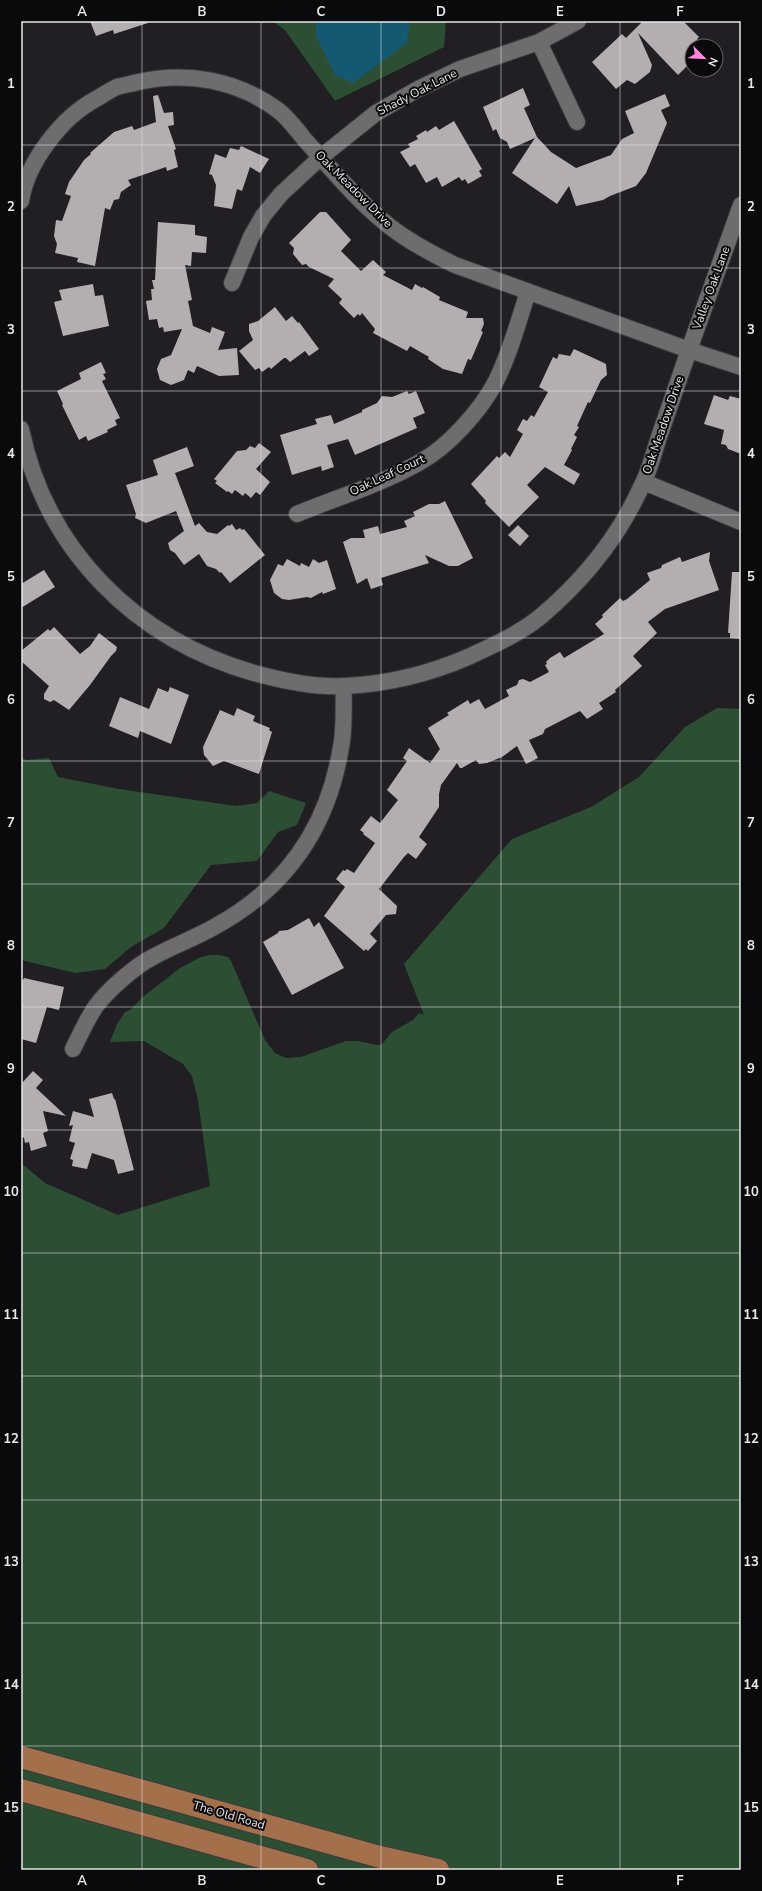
<svg xmlns="http://www.w3.org/2000/svg" width="762" height="1891" viewBox="0 0 762 1891" font-family="'Nunito Sans',sans-serif">
  <style>
    .green { fill: #2c4f34 }
    .water { fill: #145971 }
    .building { fill: #b4aeb1 }
    .lines { fill: none; stroke-linecap: round; stroke-linejoin: round }
    .street-casing { stroke: #3c3a3d; stroke-width: 18 }
    .primary-casing { stroke: #3c3a3d; stroke-width: 24 }
    .street { stroke: #6f6c70; stroke-width: 16 }
    .primary { stroke: #a46f4b; stroke-width: 22 }
    .grid { fill: none; stroke: #e8e7e9; stroke-width: 1; stroke-opacity: 0.55 }
    .labels { text-anchor: middle; stroke-width: 4; stroke-linejoin: round; paint-order: stroke }
    .street-label { font-size: 12px; fill: #e8e7e9; stroke: #0a090b }
    .neatline { fill: none; stroke: #e8e7e9; stroke-width: 1.5 }
    .grid-label { font-size: 13px; text-anchor: middle; font-weight: bold; fill: #e8e7e9 }
  </style>
  <rect width="100%" height="100%" fill="#211f23"/>
  <path class="green" d="M 272,21 L 446,21 L 444,47 L 335,101 L 285,30 Z
    M 717,708 L 741,709 L 741,1870 L 21,1870 L 21,1163 L 45,1183 L 118,1215 L 210,1186 L 198,1100 L 192,1076 L 183,1064 L 144,1041 L 110,1042 L 117,1024 L 125,1012 L 130,1010 L 144,996 L 180,968 L 201,957 L 210,955 L 219,955 L 228,957 L 231,961 L 265,1040 L 275,1053 L 286,1058 L 301,1057 L 346,1041 L 358,1041 L 377,1045 L 382,1044 L 392,1032 L 413,1020 L 419,1013 L 424,1015 L 404,964 L 512,839 L 591,807 L 639,777 L 685,727 Z
    M 21,757 L 26,760 L 49,758 L 58,777 L 119,789 L 236,806 L 257,803 L 269,791 L 306,803 L 297,825 L 278,832 L 257,861 L 211,865 L 164,928 L 131,947 L 105,969 L 75,973 L 21,960 Z"/>
  <path class="water" d="M 316,21 L 410,21 L 407,43 L 353,83 L 335,75 L 316,36 Z"/>
  <path class="building" d="M 90,21 L 147,21 L 148,23 L 114,34 L 113,30 L 96,36 Z
    M 643,21 L 683,21 L 699,37 L 697,39 L 704,46 L 692,46 L 692,61 L 678,75 L 638,33 L 652,65 L 650,72 L 635,84 L 627,80 L 616,89 L 592,62 L 622,34 L 626,38 Z
    M 523,88 L 530,105 L 524,108 L 537,137 L 551,152 L 576,168 L 611,155 L 622,139 L 634,133 L 625,111 L 665,94 L 670,106 L 661,110 L 667,123 L 646,173 L 636,186 L 610,196 L 603,200 L 576,206 L 569,186 L 557,204 L 512,173 L 535,138 L 510,149 L 507,142 L 500,138 L 496,129 L 493,131 L 483,107 Z
    M 158,95 L 164,113 L 173,112 L 174,125 L 168,126 L 176,149 L 174,150 L 178,167 L 167,171 L 166,167 L 128,180 L 131,185 L 121,192 L 119,199 L 114,200 L 110,210 L 105,208 L 95,266 L 77,262 L 78,258 L 55,253 L 57,244 L 54,236 L 56,220 L 62,221 L 71,196 L 65,194 L 69,182 L 84,160 L 91,154 L 90,153 L 114,132 L 132,126 L 134,130 L 156,122 L 153,96 Z
    M 454,121 L 482,169 L 479,171 L 482,176 L 468,184 L 465,179 L 462,181 L 459,177 L 442,187 L 437,177 L 426,183 L 415,164 L 410,167 L 400,152 L 410,147 L 408,144 L 418,139 L 416,136 L 426,130 L 427,132 L 436,126 L 439,130 Z
    M 241,146 L 269,159 L 260,173 L 250,167 L 242,191 L 237,189 L 232,209 L 214,206 L 216,185 L 212,175 L 209,174 L 215,154 L 226,158 L 230,148 L 239,150 Z
    M 320,212 L 326,212 L 351,240 L 341,251 L 361,271 L 373,260 L 386,272 L 383,275 L 412,290 L 415,284 L 422,288 L 423,287 L 440,297 L 439,300 L 468,312 L 466,318 L 483,318 L 484,324 L 481,331 L 483,332 L 471,360 L 468,359 L 462,374 L 443,369 L 428,359 L 429,357 L 410,346 L 407,351 L 373,333 L 375,329 L 362,313 L 360,316 L 358,314 L 354,318 L 339,303 L 342,299 L 328,286 L 334,279 L 309,267 L 306,264 L 302,265 L 293,254 L 294,248 L 289,243 Z
    M 158,222 L 195,225 L 195,235 L 207,237 L 206,253 L 192,252 L 191,266 L 185,265 L 192,300 L 188,301 L 193,326 L 210,333 L 212,327 L 225,332 L 218,350 L 237,348 L 239,375 L 219,376 L 197,366 L 194,373 L 188,370 L 184,380 L 171,385 L 160,380 L 157,369 L 161,359 L 171,355 L 182,329 L 164,332 L 163,327 L 159,328 L 157,319 L 149,320 L 146,301 L 152,300 L 151,289 L 154,289 L 152,280 L 155,280 Z
    M 93,284 L 95,296 L 103,295 L 109,326 L 63,336 L 54,302 L 62,300 L 59,290 Z
    M 275,307 L 286,321 L 292,316 L 298,323 L 299,322 L 319,349 L 309,356 L 305,351 L 290,362 L 286,358 L 284,358 L 271,369 L 269,367 L 262,372 L 259,368 L 255,370 L 239,351 L 253,340 L 249,331 L 249,324 L 258,321 Z
    M 574,349 L 602,362 L 606,364 L 607,375 L 601,380 L 590,403 L 588,402 L 577,426 L 579,427 L 574,435 L 577,437 L 571,449 L 572,450 L 564,465 L 580,474 L 574,485 L 545,467 L 527,485 L 539,497 L 509,527 L 485,503 L 486,501 L 471,484 L 497,456 L 499,458 L 505,452 L 510,457 L 523,434 L 517,430 L 523,419 L 527,421 L 531,415 L 534,417 L 548,392 L 539,387 L 553,357 L 557,359 L 559,354 L 570,356 Z
    M 101,362 L 106,373 L 103,374 L 106,379 L 102,381 L 120,418 L 115,420 L 117,425 L 107,430 L 108,432 L 88,441 L 86,436 L 79,440 L 62,405 L 63,404 L 57,391 L 81,379 L 79,373 Z
    M 407,391 L 409,394 L 416,391 L 425,413 L 413,418 L 417,428 L 355,455 L 348,439 L 327,445 L 334,467 L 322,471 L 321,466 L 292,475 L 280,435 L 317,424 L 315,419 L 331,415 L 334,424 L 362,412 L 362,410 L 377,403 L 382,396 L 392,397 Z
    M 714,395 L 728,400 L 730,396 L 741,399 L 741,454 L 728,449 L 726,445 L 721,444 L 724,430 L 704,424 Z
    M 259,443 L 271,452 L 256,469 L 270,482 L 260,495 L 256,492 L 251,498 L 245,493 L 243,496 L 235,490 L 232,494 L 228,491 L 227,492 L 215,483 L 217,481 L 214,479 L 237,451 L 246,450 L 250,446 L 255,448 Z
    M 187,447 L 194,466 L 175,473 L 195,526 L 199,523 L 207,532 L 217,534 L 228,525 L 229,526 L 232,524 L 236,530 L 240,528 L 242,530 L 244,529 L 265,555 L 230,583 L 221,572 L 220,573 L 216,569 L 207,566 L 199,554 L 184,565 L 175,553 L 170,550 L 168,543 L 184,531 L 176,511 L 146,523 L 135,518 L 136,514 L 126,485 L 158,475 L 153,460 Z
    M 445,501 L 473,558 L 458,566 L 449,566 L 425,555 L 429,563 L 381,578 L 383,585 L 371,589 L 367,578 L 357,584 L 343,542 L 351,538 L 365,538 L 363,530 L 378,526 L 380,534 L 407,527 L 404,521 L 415,516 L 413,512 L 429,504 L 439,504 Z
    M 518,525 L 529,536 L 520,546 L 508,535 Z
    M 710,552 L 709,561 L 719,590 L 665,609 L 648,622 L 657,633 L 633,656 L 642,666 L 615,690 L 616,692 L 599,703 L 603,709 L 587,719 L 580,711 L 545,729 L 543,734 L 529,740 L 538,758 L 526,764 L 517,746 L 502,757 L 487,763 L 479,764 L 476,760 L 462,768 L 460,768 L 457,763 L 441,785 L 439,794 L 439,807 L 419,837 L 427,844 L 416,859 L 408,853 L 404,857 L 379,889 L 397,906 L 396,914 L 386,915 L 370,934 L 377,941 L 368,951 L 366,949 L 364,951 L 324,916 L 345,887 L 336,879 L 343,870 L 345,871 L 347,869 L 354,873 L 375,843 L 363,834 L 364,833 L 360,830 L 371,816 L 380,823 L 398,800 L 387,790 L 407,761 L 403,758 L 409,748 L 430,763 L 440,749 L 428,728 L 449,715 L 447,713 L 468,700 L 470,704 L 479,699 L 485,709 L 509,696 L 506,690 L 517,685 L 519,680 L 523,679 L 530,682 L 549,672 L 545,665 L 547,664 L 546,662 L 550,658 L 560,652 L 564,658 L 604,634 L 595,624 L 603,617 L 602,615 L 620,598 L 623,601 L 627,599 L 650,580 L 647,573 L 661,568 L 662,565 L 680,557 L 682,562 Z
    M 287,559 L 300,566 L 301,563 L 309,567 L 313,559 L 319,563 L 327,560 L 336,589 L 323,594 L 322,592 L 311,598 L 307,597 L 289,600 L 282,599 L 274,593 L 270,580 L 278,564 L 283,566 Z
    M 44,570 L 55,587 L 21,608 L 21,584 Z
    M 732,572 L 741,572 L 741,639 L 730,638 L 730,633 L 728,633 Z
    M 54,627 L 80,654 L 90,646 L 99,633 L 117,647 L 116,651 L 111,656 L 90,685 L 69,710 L 54,700 L 50,702 L 44,699 L 44,694 L 49,686 L 21,661 L 21,651 L 48,629 L 50,631 Z
    M 170,687 L 189,695 L 171,744 L 140,731 L 138,738 L 109,726 L 120,697 L 149,709 L 158,688 L 168,692 Z
    M 237,708 L 255,716 L 253,721 L 270,728 L 269,730 L 272,732 L 259,774 L 224,761 L 213,766 L 204,755 L 203,747 L 220,710 L 234,716 Z
    M 309,918 L 314,927 L 319,922 L 344,968 L 292,995 L 263,942 L 278,933 L 279,931 L 288,930 Z
    M 24,978 L 64,987 L 59,1010 L 47,1007 L 36,1043 L 21,1039 L 21,983 Z
    M 33,1071 L 43,1080 L 36,1088 L 66,1116 L 43,1111 L 48,1131 L 43,1133 L 47,1146 L 31,1151 L 29,1142 L 25,1143 L 24,1138 L 21,1136 L 21,1084 Z
    M 112,1093 L 114,1099 L 115,1099 L 134,1170 L 118,1174 L 114,1160 L 92,1153 L 87,1169 L 72,1166 L 73,1160 L 70,1159 L 75,1143 L 69,1141 L 73,1125 L 69,1126 L 73,1111 L 94,1117 L 89,1099 Z"/>
  <g class="lines">
    <g class="street-casing">
      <path id="street" d="M 539,42 L 577,122
        M 21,201 C 27,162 62,117 96,99 C 103,95 110,90 117,87 C 124,85 131,84 138,82 C 187,71 238,80 279,111 C 288,118 297,130 305,140 C 330,167 354,197 383,221 C 404,239 430,253 455,265 L 689,350 C 679,379 669,408 659,437 C 654,452 650,469 643,483 C 620,535 583,581 540,617 C 519,634 492,646 468,657 C 429,674 387,684 345,686 C 315,688 283,681 254,673 C 135,639 46,550 21,429
        M 741,205 L 689,350 L 741,367
        M 232,283 L 251,237 L 263,216 L 281,194 L 321,157 L 376,113 L 418,89 L 460,69 L 539,42 L 578,21
        M 644,482 L 741,522
        M 297,514 C 338,497 382,484 420,462 C 448,447 480,411 495,383 C 510,354 518,322 528,292
        M 73,1049 C 80,1035 87,1019 96,1006 C 108,990 135,966 153,957 C 173,946 195,938 216,926 C 287,887 328,827 341,747 C 345,728 343,706 344,686"/>
    </g>
    <g class="primary-casing">
      <path id="primary" d="M 21,1757 L 380,1857 L 438,1870
        M 21,1790 L 307,1870"/>
    </g>
    <use href="#street" class="street"/>
    <use href="#primary" class="primary"/>
  </g>
  <path class="grid" d="M 142,21 L 142,1870M 261,21 L 261,1870M 381,21 L 381,1870M 501,21 L 501,1870M 620,21 L 620,1870M 21,145 L 741,145M 21,268 L 741,268M 21,391 L 741,391M 21,515 L 741,515M 21,638 L 741,638M 21,761 L 741,761M 21,884 L 741,884M 21,1007 L 741,1007M 21,1130 L 741,1130M 21,1253 L 741,1253M 21,1376 L 741,1376M 21,1500 L 741,1500M 21,1623 L 741,1623M 21,1746 L 741,1746"/>
  <g class="labels">
    <g class="street-label">
      <text transform="translate(417 92) rotate(-27)" y="4">Shady Oak Lane</text>
      <text transform="translate(354 189) rotate(45)" y="4">Oak Meadow Drive</text>
      <text transform="translate(711 288) rotate(-70)" y="4">Valley Oak Lane</text>
      <text transform="translate(663 425) rotate(-71)" y="4">Oak Meadow Drive</text>
      <text transform="translate(387 475) rotate(-25)" y="4">Oak Leaf Court</text>
      <text transform="translate(229 1815) rotate(16)" y="4">The Old Road</text>
    </g>
  </g>
  <rect width="762" height="1891" fill="none" stroke="#0a090b" stroke-width="44"/>
  <g transform="translate(704 58) rotate(114)"><circle r="19" fill="#0a090b" stroke="#636264"/>
  <path d="M0-3L7 15L0 10L-7 15Z" fill="#ff85df"/>
  <text y="-6" font-size="11" font-weight="bold" text-anchor="middle" fill="#e8e7e9">N</text>
  </g>
  <rect x="22" y="22" width="718" height="1847" class="neatline"/>
  <g class="grid-label">
    <text x="82" y="16">A</text>
    <text x="202" y="16">B</text>
    <text x="321" y="16">C</text>
    <text x="441" y="16">D</text>
    <text x="560" y="16">E</text>
    <text x="680" y="16">F</text>
    <text x="11" y="88">1</text>
    <text x="751" y="88">1</text>
    <text x="11" y="211">2</text>
    <text x="751" y="211">2</text>
    <text x="11" y="334">3</text>
    <text x="751" y="334">3</text>
    <text x="11" y="458">4</text>
    <text x="751" y="458">4</text>
    <text x="11" y="581">5</text>
    <text x="751" y="581">5</text>
    <text x="11" y="704">6</text>
    <text x="751" y="704">6</text>
    <text x="11" y="827">7</text>
    <text x="751" y="827">7</text>
    <text x="11" y="950">8</text>
    <text x="751" y="950">8</text>
    <text x="11" y="1073">9</text>
    <text x="751" y="1073">9</text>
    <text x="11" y="1196">10</text>
    <text x="751" y="1196">10</text>
    <text x="11" y="1319">11</text>
    <text x="751" y="1319">11</text>
    <text x="11" y="1443">12</text>
    <text x="751" y="1443">12</text>
    <text x="11" y="1566">13</text>
    <text x="751" y="1566">13</text>
    <text x="11" y="1689">14</text>
    <text x="751" y="1689">14</text>
    <text x="11" y="1812">15</text>
    <text x="751" y="1812">15</text>
    <text x="82" y="1885">A</text>
    <text x="202" y="1885">B</text>
    <text x="321" y="1885">C</text>
    <text x="441" y="1885">D</text>
    <text x="560" y="1885">E</text>
    <text x="680" y="1885">F</text>
  </g>
</svg>
